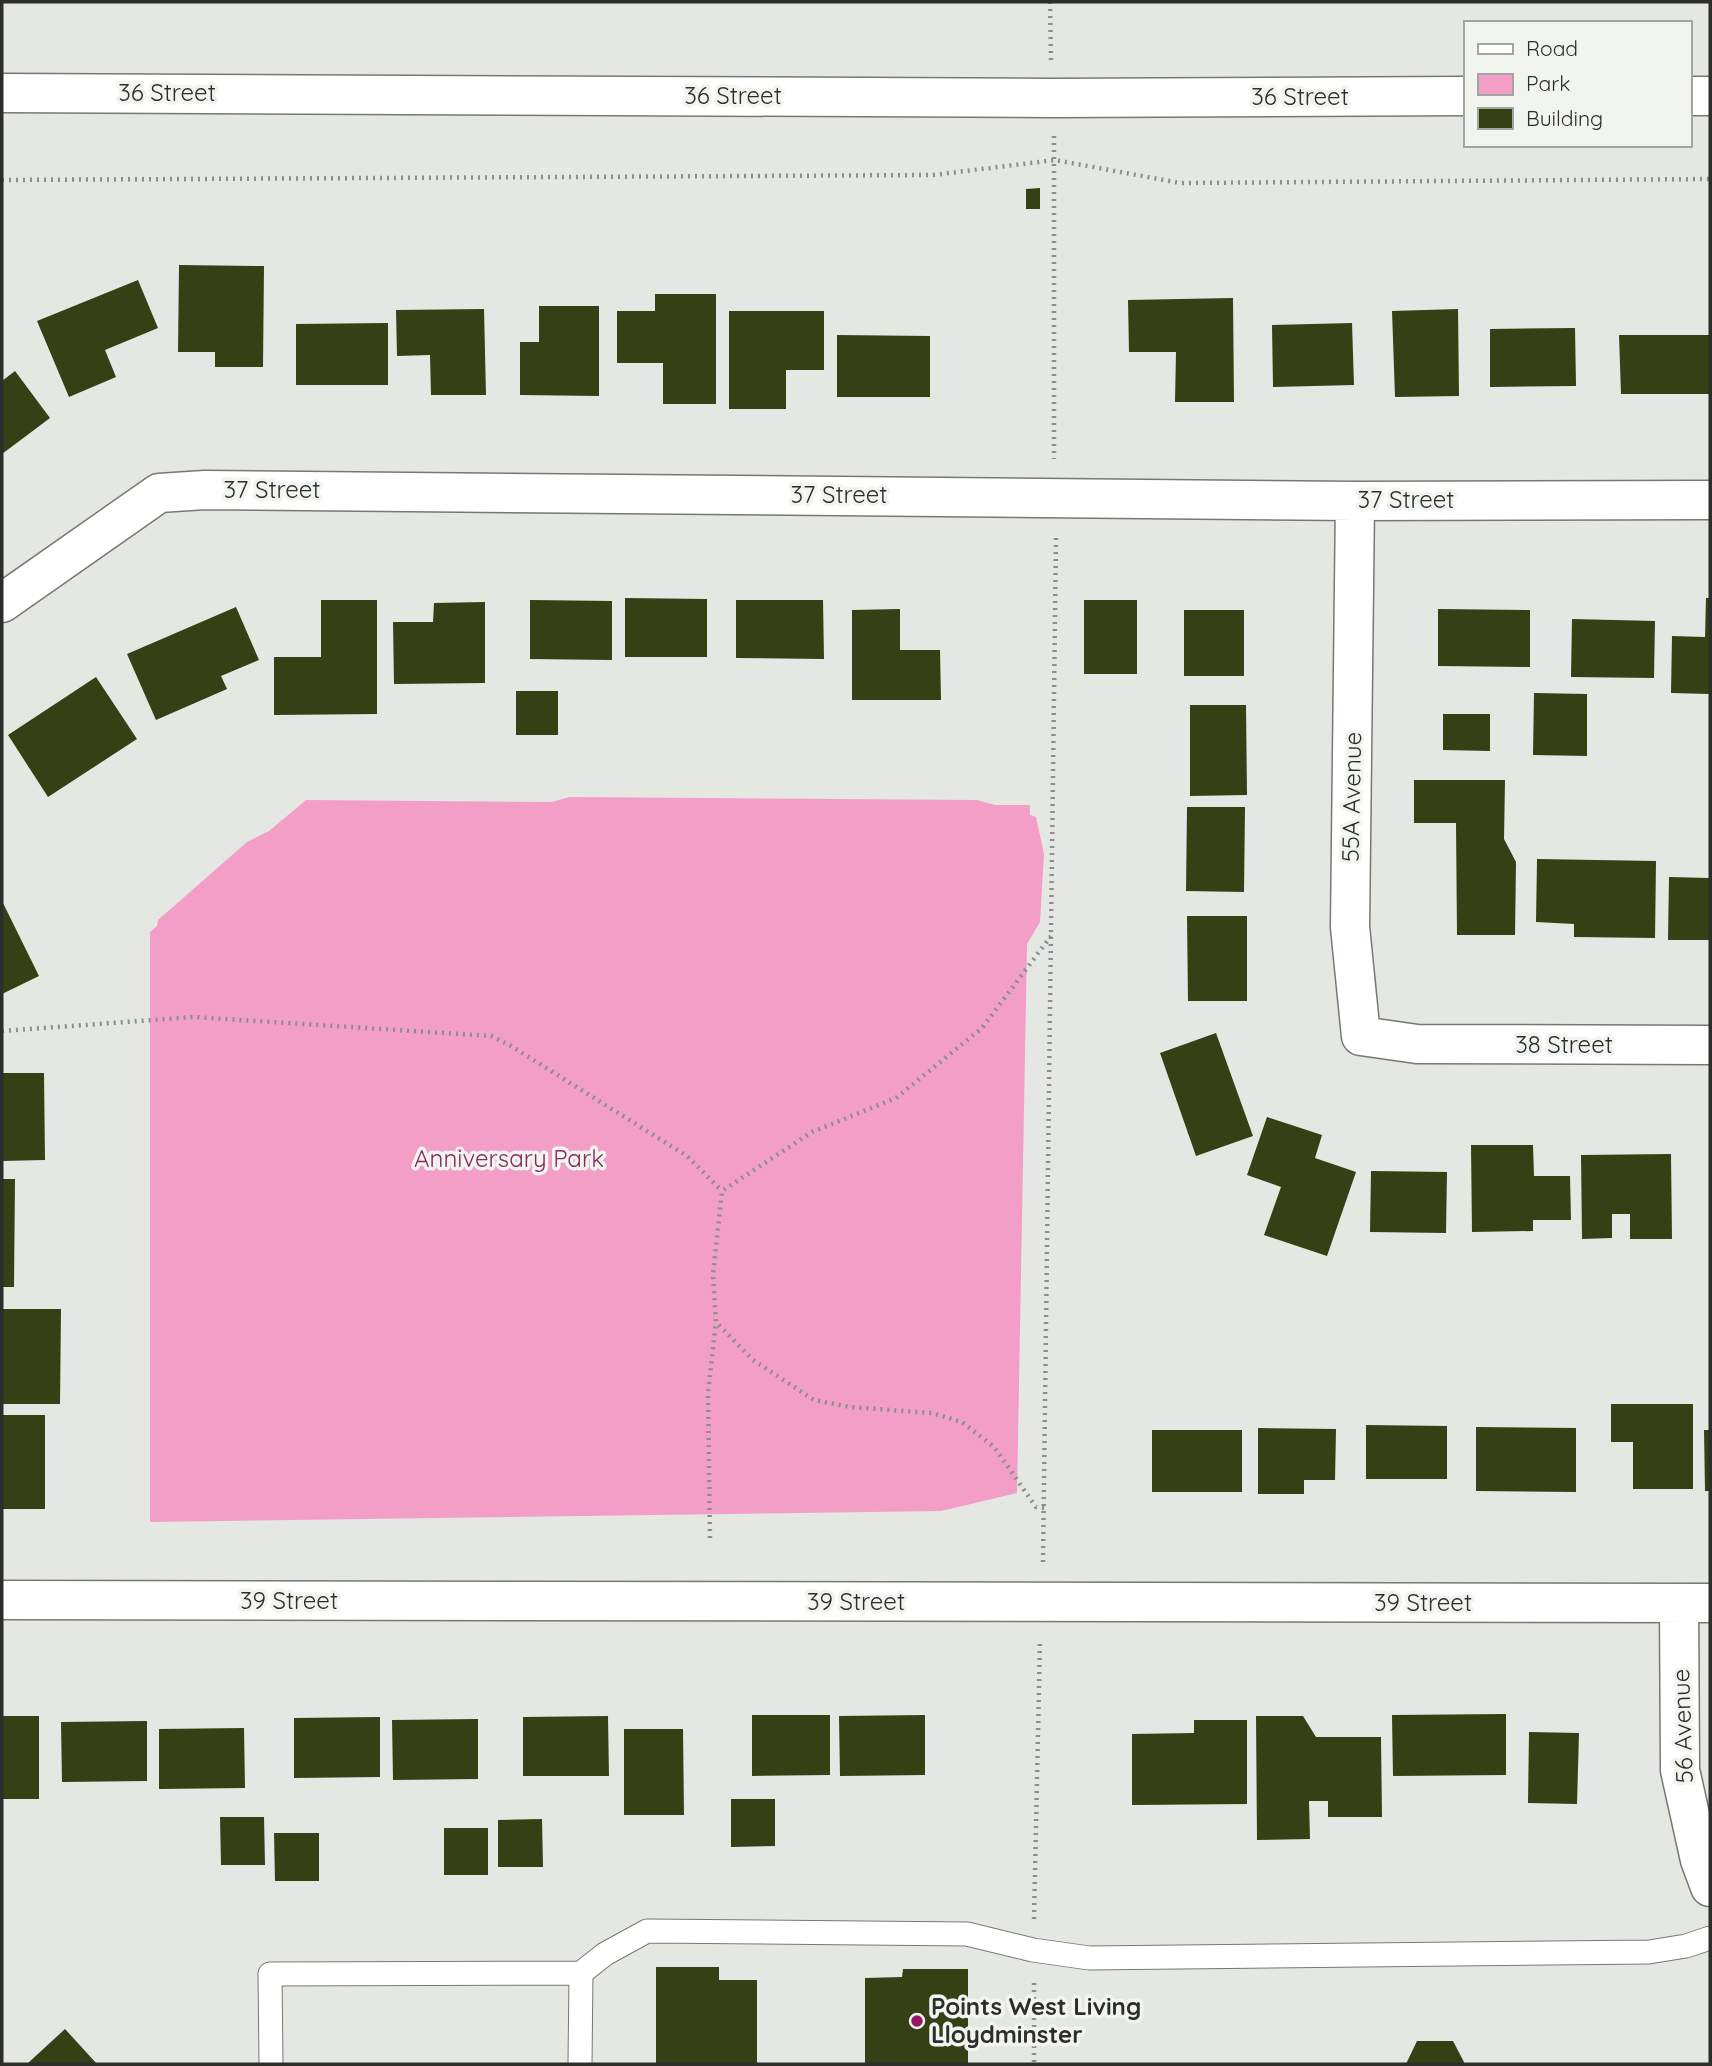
<svg xmlns="http://www.w3.org/2000/svg" width="1712" height="2066" viewBox="0 0 1712 2066" font-family="Quicksand,sans-serif">
  <style>
    .green { fill: #f29ec6 }
    .building { fill: #354014 }
    .lines { fill: none; stroke-linecap: round; stroke-linejoin: round }
    .service-casing { stroke: #777874; stroke-width: 25 }
    .minor-casing { stroke: #777874; stroke-width: 41 }
    .tertiary-casing { stroke: #777874; stroke-width: 41 }
    .path { stroke: #8c8e8a; stroke-width: 4.5; stroke-dasharray: 2 5; stroke-linecap: butt }
    .service { stroke: #fff; stroke-width: 23 }
    .minor { stroke: #fff; stroke-width: 38 }
    .tertiary { stroke: #fff; stroke-width: 38 }
    .poi-dot { fill: #9a1365; stroke: #f2f4ef; stroke-width: 2.5 }
    .labels { text-anchor: middle; stroke-width: 7; stroke-linejoin: round; paint-order: stroke }
    .street-label { font-size: 24px; fill: #2d2e2c; stroke: #f2f4ef }
    .park-label { font-size: 24px; fill: #88285d; stroke: #f2f4ef }
    .poi-label { font-size: 24px; font-weight: bold; fill: #2d2e2c; stroke: #f2f4ef; text-anchor: start }
  </style>
  <rect width="100%" height="100%" fill="#e5e7e2"/>
  <path class="green" d="M 570,797 L 977,800 L 995,805 L 1030,805 L 1030,815 L 1036,817 L 1044,854 L 1040,922 L 1027,944 L 1017,1493 L 941,1511 L 150,1522 L 150,932 L 157,926 L 158,920 L 247,842 L 269,831 L 306,800 L 552,802 Z"/>
  <path class="building" d="M 1040,188 L 1040,209 L 1026,209 L 1026,189 Z
    M 179,265 L 264,266 L 263,367 L 215,367 L 215,352 L 178,352 Z
    M 138,280 L 158,328 L 105,350 L 116,377 L 69,397 L 37,321 Z
    M 655,294 L 716,294 L 716,404 L 663,404 L 663,363 L 617,363 L 617,311 L 655,311 Z
    M 1233,298 L 1234,402 L 1175,402 L 1176,352 L 1129,352 L 1128,300 Z
    M 539,306 L 599,306 L 599,396 L 520,395 L 520,342 L 539,342 Z
    M 484,309 L 486,395 L 431,395 L 430,355 L 397,356 L 396,310 Z
    M 1458,309 L 1459,396 L 1395,397 L 1392,311 Z
    M 729,311 L 824,311 L 824,370 L 786,370 L 786,409 L 729,409 Z
    M 388,323 L 388,385 L 296,385 L 296,324 Z
    M 1352,323 L 1354,385 L 1273,387 L 1272,325 Z
    M 1575,328 L 1576,386 L 1490,387 L 1490,329 Z
    M 837,335 L 930,336 L 930,397 L 837,397 Z
    M 1619,335 L 1710,335 L 1710,394 L 1621,394 Z
    M 15,371 L 50,418 L 2,454 L 2,381 Z
    M 625,598 L 707,599 L 707,657 L 625,657 Z
    M 1706,598 L 1710,598 L 1710,694 L 1671,693 L 1672,636 L 1705,637 Z
    M 321,600 L 377,600 L 377,714 L 274,715 L 274,657 L 321,657 Z
    M 530,600 L 612,601 L 612,660 L 530,659 Z
    M 736,600 L 823,600 L 824,659 L 736,658 Z
    M 1084,600 L 1137,600 L 1137,674 L 1084,674 Z
    M 485,602 L 485,683 L 394,684 L 393,622 L 433,622 L 434,603 Z
    M 236,607 L 259,660 L 221,676 L 227,689 L 156,720 L 127,654 Z
    M 900,609 L 900,650 L 940,650 L 941,700 L 852,700 L 852,610 Z
    M 1438,609 L 1530,610 L 1530,667 L 1438,666 Z
    M 1184,610 L 1244,610 L 1244,676 L 1184,676 Z
    M 1572,619 L 1655,621 L 1654,678 L 1571,677 Z
    M 96,677 L 137,739 L 48,797 L 8,735 Z
    M 516,691 L 558,691 L 558,735 L 516,735 Z
    M 1534,693 L 1587,694 L 1587,756 L 1533,755 Z
    M 1190,705 L 1246,705 L 1247,795 L 1190,796 Z
    M 1443,714 L 1490,714 L 1490,751 L 1443,750 Z
    M 1414,780 L 1505,780 L 1504,839 L 1516,862 L 1515,935 L 1457,935 L 1456,823 L 1414,823 Z
    M 1187,807 L 1245,807 L 1244,892 L 1186,891 Z
    M 1537,859 L 1656,861 L 1655,938 L 1574,937 L 1574,924 L 1536,922 Z
    M 1669,877 L 1710,878 L 1710,940 L 1668,940 Z
    M 2,901 L 39,976 L 2,994 Z
    M 1187,916 L 1247,916 L 1247,1001 L 1188,1001 Z
    M 1216,1033 L 1253,1136 L 1196,1156 L 1160,1053 Z
    M 2,1073 L 44,1073 L 45,1160 L 2,1161 Z
    M 1267,1117 L 1322,1135 L 1315,1158 L 1356,1172 L 1327,1256 L 1264,1235 L 1281,1187 L 1247,1175 Z
    M 1471,1145 L 1533,1145 L 1534,1176 L 1570,1176 L 1571,1220 L 1533,1220 L 1533,1231 L 1472,1232 Z
    M 1671,1154 L 1672,1239 L 1630,1239 L 1630,1214 L 1612,1214 L 1612,1238 L 1582,1239 L 1581,1155 Z
    M 1371,1171 L 1447,1172 L 1446,1233 L 1370,1232 Z
    M 2,1179 L 15,1179 L 14,1287 L 2,1287 Z
    M 2,1309 L 61,1309 L 60,1404 L 2,1404 Z
    M 1611,1404 L 1693,1404 L 1693,1489 L 1633,1489 L 1633,1442 L 1611,1442 Z
    M 2,1415 L 45,1415 L 45,1509 L 2,1509 Z
    M 1366,1425 L 1447,1426 L 1447,1479 L 1366,1479 Z
    M 1476,1427 L 1576,1428 L 1576,1492 L 1476,1491 Z
    M 1258,1428 L 1336,1429 L 1335,1480 L 1304,1480 L 1304,1494 L 1258,1494 Z
    M 1152,1430 L 1242,1430 L 1242,1492 L 1152,1492 Z
    M 1704,1430 L 1710,1430 L 1710,1491 L 1705,1491 Z
    M 1506,1714 L 1506,1775 L 1393,1776 L 1392,1715 Z
    M 752,1715 L 830,1715 L 830,1775 L 752,1776 Z
    M 925,1715 L 925,1775 L 840,1776 L 839,1716 Z
    M 2,1716 L 39,1716 L 39,1799 L 2,1799 Z
    M 608,1716 L 609,1776 L 523,1776 L 523,1717 Z
    M 1256,1716 L 1303,1716 L 1316,1737 L 1381,1737 L 1382,1817 L 1328,1817 L 1328,1801 L 1309,1801 L 1310,1839 L 1257,1840 Z
    M 380,1717 L 380,1777 L 294,1778 L 294,1718 Z
    M 478,1719 L 478,1779 L 393,1780 L 392,1720 Z
    M 1194,1720 L 1247,1720 L 1247,1804 L 1132,1805 L 1132,1734 L 1194,1733 Z
    M 147,1721 L 147,1781 L 62,1782 L 61,1722 Z
    M 244,1728 L 245,1788 L 159,1789 L 159,1729 Z
    M 624,1729 L 683,1729 L 684,1815 L 624,1815 Z
    M 1529,1732 L 1579,1733 L 1577,1804 L 1528,1803 Z
    M 731,1799 L 775,1799 L 775,1846 L 731,1847 Z
    M 220,1817 L 264,1817 L 265,1865 L 221,1865 Z
    M 542,1819 L 543,1867 L 498,1867 L 498,1820 Z
    M 444,1828 L 488,1828 L 488,1875 L 444,1875 Z
    M 274,1833 L 319,1833 L 319,1881 L 275,1881 Z
    M 656,1967 L 719,1967 L 719,1980 L 757,1980 L 757,2064 L 656,2064 Z
    M 903,1969 L 968,1969 L 968,2064 L 865,2064 L 865,1978 L 902,1977 Z
    M 65,2029 L 97,2064 L 27,2064 Z
    M 1417,2041 L 1453,2041 L 1465,2064 L 1406,2064 Z"/>
  <g class="lines">
    <g class="service-casing">
      <path id="service" d="M 271,2064 L 270,1974 L 581,1973 L 605,1954 L 647,1931 L 967,1934 L 1033,1950 L 1089,1958 L 1649,1952 L 1686,1946 L 1710,1938
        M 580,2064 L 581,1973"/>
    </g>
    <g class="minor-casing">
      <path id="minor" d="M 1355,501 L 1350,927 L 1361,1036 L 1417,1044 L 1710,1045
        M 2,603 L 159,493 L 205,490 L 1355,501 L 1710,500"/>
    </g>
    <g class="tertiary-casing">
      <path id="tertiary" d="M 2,93 L 1053,98 L 1465,96
        M 1689,96 L 1710,96
        M 2,1600 L 1710,1603
        M 1679,1603 L 1680,1770 L 1700,1860 L 1710,1887"/>
    </g>
    <path class="path" d="M 1050,2 L 1051,60
      M 1054,136 L 1054,459
      M 2,180 L 933,175 L 1055,160 L 1180,183 L 1710,179
      M 2,1031 L 194,1017 L 491,1036 L 511,1046 L 687,1156 L 722,1191
      M 1044,1508 L 1036,1507 L 994,1447 L 962,1422 L 932,1413 L 850,1407 L 814,1400 L 753,1360 L 716,1322 L 713,1275 L 722,1191 L 812,1132 L 896,1098 L 982,1028 L 1051,936
      M 710,1538 L 708,1393 L 716,1322
      M 1043,1562 L 1056,538
      M 1034,1919 L 1040,1640
      M 1034,1983 L 1034,2064"/>
    <use href="#service" class="service"/>
    <use href="#minor" class="minor"/>
    <use href="#tertiary" class="tertiary"/>
  </g>
  <circle class="poi-dot" cx="917" cy="2021" r="7"/>
  <g class="labels">
    <g class="street-label">
      <text x="167" y="101">36 Street</text>
      <text x="733" y="104">36 Street</text>
      <text x="1300" y="105">36 Street</text>
      <text x="272" y="498">37 Street</text>
      <text x="839" y="503">37 Street</text>
      <text x="1406" y="508">37 Street</text>
      <text transform="translate(1352 797) rotate(-89)" y="8">55A Avenue</text>
      <text x="1564" y="1053">38 Street</text>
      <text x="289" y="1609">39 Street</text>
      <text x="856" y="1610">39 Street</text>
      <text x="1423" y="1611">39 Street</text>
      <text transform="translate(1683 1726) rotate(-92)" y="8">56 Avenue</text>
    </g>
    <g class="park-label">
      <text x="509" y="1167">Anniversary Park</text>
    </g>
    <g class="poi-label">
      <text x="931" y="2015">Points West Living<tspan x="931" dy="28">Lloydminster</tspan></text>
    </g>
  </g>
  <rect width="1712" height="2066" fill="none" stroke="#2d2e2c" stroke-width="7"/>
  <rect x="1464" y="21" width="228" height="126" fill="#f2f4ef" stroke="#a3a5a1" stroke-width="2"/>
  <rect x="1478" y="44" width="35" height="10" fill="#ffffff" stroke="#a3a5a1" stroke-width="2"/>
  <text x="1526" y="56" font-size="21" fill="#2d2e2c">Road</text>
  <rect x="1478" y="74" width="35" height="21" fill="#f29ec6" stroke="#a3a5a1" stroke-width="2"/>
  <text x="1526" y="91" font-size="21" fill="#2d2e2c">Park</text>
  <rect x="1478" y="108" width="35" height="21" fill="#354014" stroke="#a3a5a1" stroke-width="2"/>
  <text x="1526" y="126" font-size="21" fill="#2d2e2c">Building</text>
</svg>
